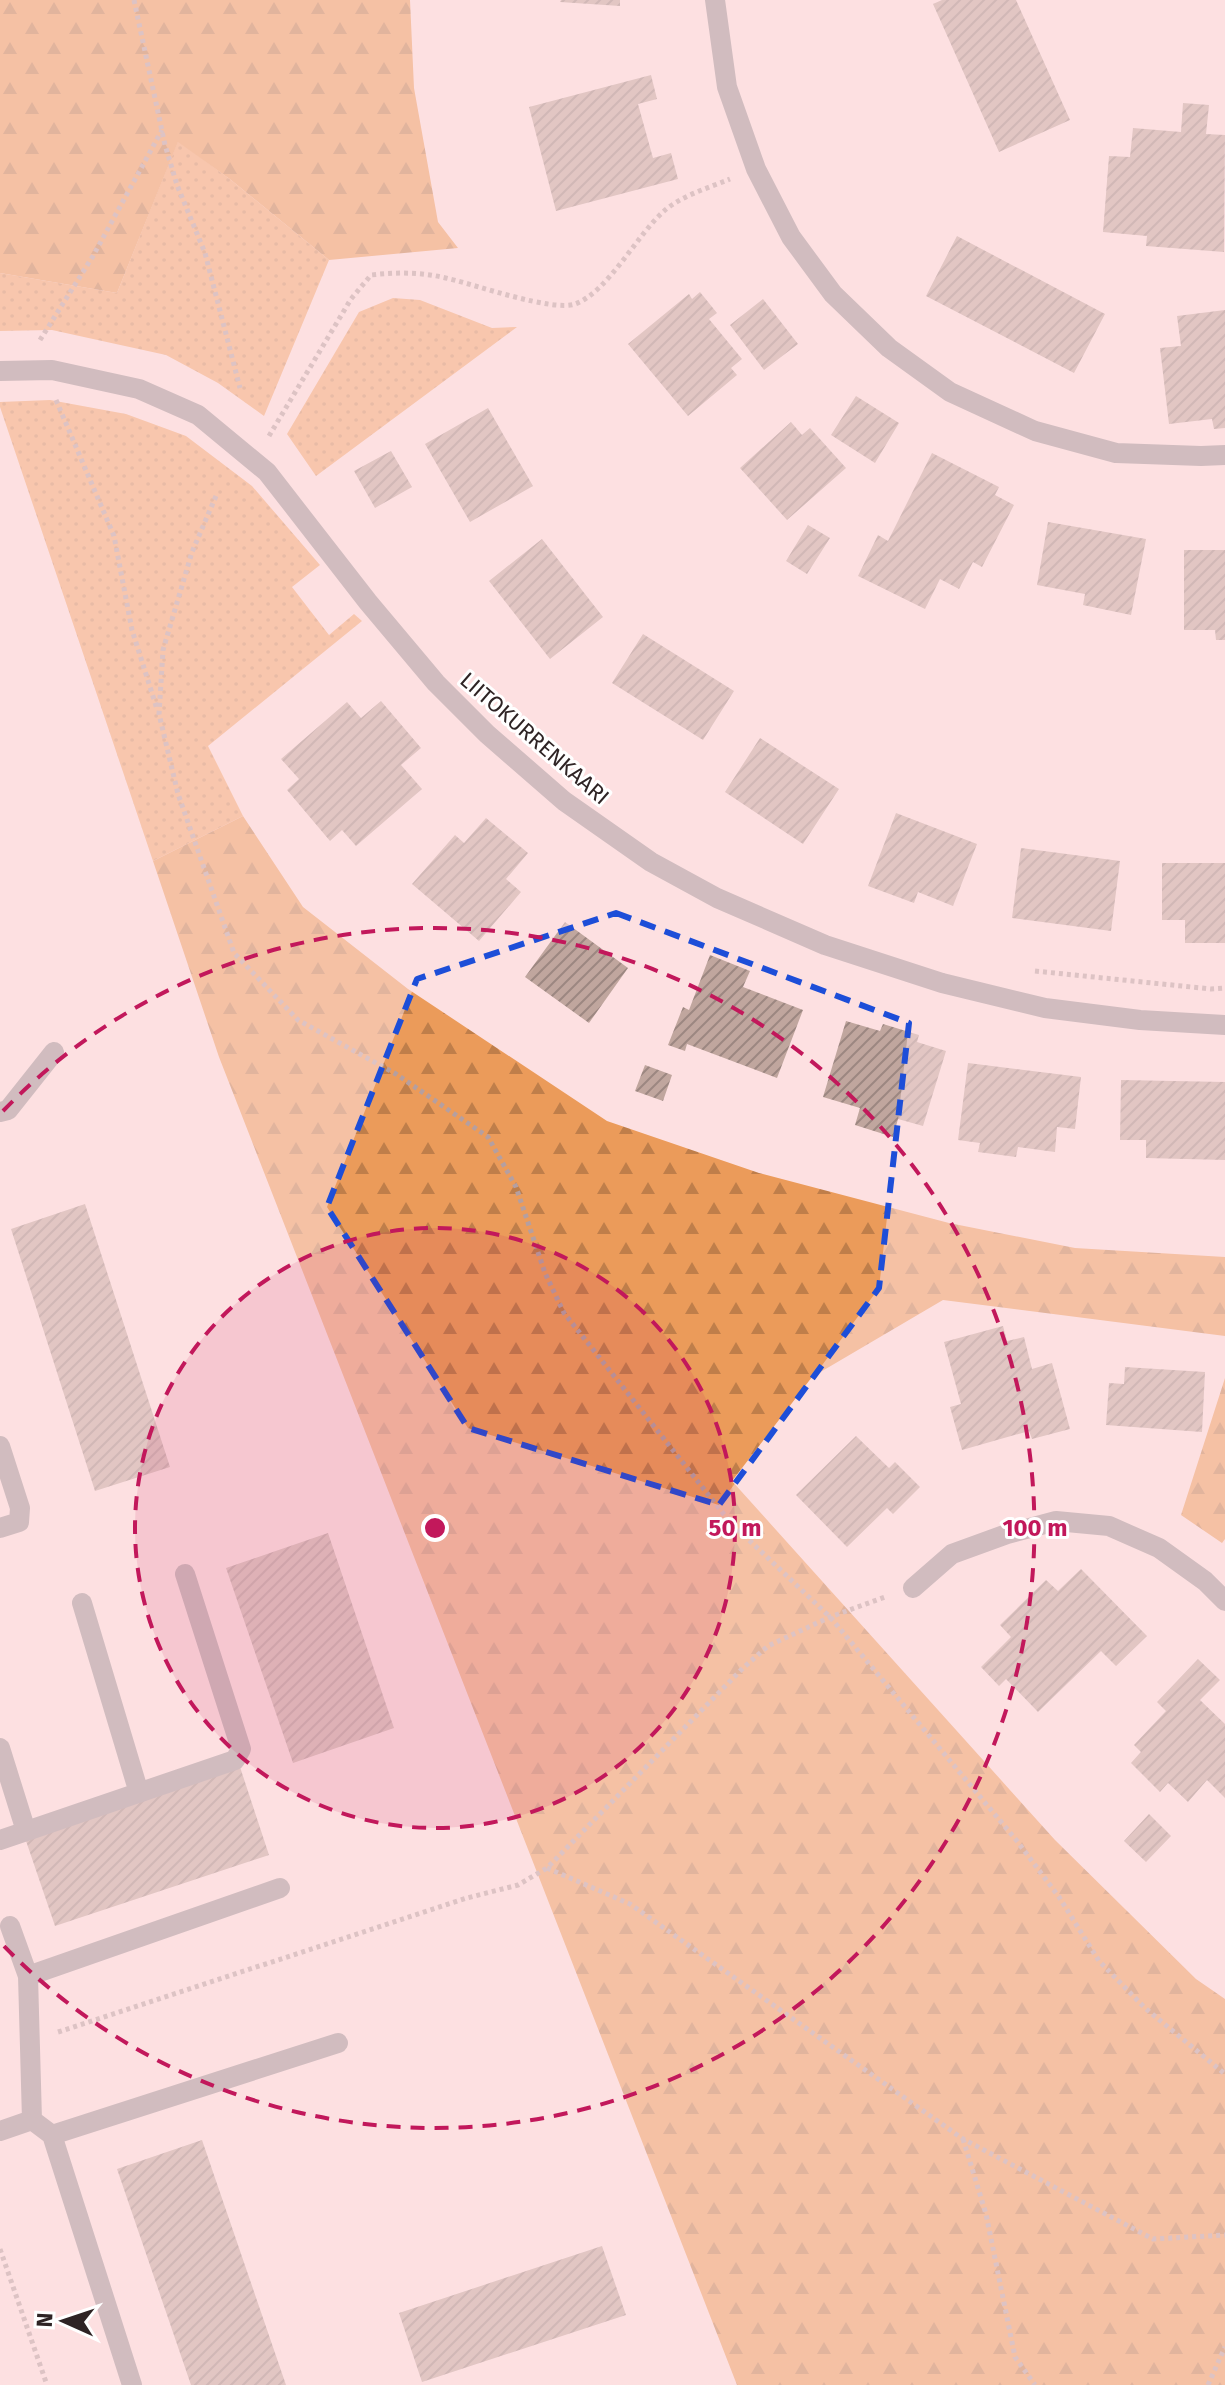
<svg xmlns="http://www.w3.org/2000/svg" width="1225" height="2385" viewBox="0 0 1225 2385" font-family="'Fira Sans',sans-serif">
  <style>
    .grass { fill: url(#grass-dots) }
    .forest { fill: url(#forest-firs) }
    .building { fill: url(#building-hatch) }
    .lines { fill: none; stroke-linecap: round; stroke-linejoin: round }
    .path { stroke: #b59fa0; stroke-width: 5; stroke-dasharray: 4 4; stroke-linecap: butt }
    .minor { stroke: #9c9195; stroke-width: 20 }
    .marked { fill: none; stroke: #1d4ed8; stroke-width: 6; stroke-dasharray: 16 10; stroke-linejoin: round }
    .ring { fill: none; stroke: #c2185b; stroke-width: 4; stroke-dasharray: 14 10 }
    .labels { text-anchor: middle; stroke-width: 6; stroke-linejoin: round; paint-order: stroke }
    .street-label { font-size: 22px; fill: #2e2324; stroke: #fff }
    .centre { fill: #c2185b; stroke: #fff; stroke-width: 4 }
    .ring-label { font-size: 24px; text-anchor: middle; font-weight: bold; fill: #c2185b; stroke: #fff; stroke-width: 6; stroke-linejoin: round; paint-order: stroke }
  </style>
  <defs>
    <pattern id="grass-dots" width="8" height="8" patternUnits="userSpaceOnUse" patternTransform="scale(2)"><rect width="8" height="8" fill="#f1a76d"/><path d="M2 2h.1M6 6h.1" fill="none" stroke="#cf8f5e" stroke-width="1.8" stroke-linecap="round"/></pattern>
    <pattern id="forest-firs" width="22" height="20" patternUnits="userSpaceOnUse" patternTransform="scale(2)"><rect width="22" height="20" fill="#eb9b5a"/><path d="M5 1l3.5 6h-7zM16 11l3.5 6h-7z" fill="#bf7e4a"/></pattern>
    <pattern id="building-hatch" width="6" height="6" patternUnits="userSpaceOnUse" patternTransform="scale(2)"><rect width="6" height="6" fill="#c0a69e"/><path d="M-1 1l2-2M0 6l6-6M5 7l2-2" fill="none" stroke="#9c8781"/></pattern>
  </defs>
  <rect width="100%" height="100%" fill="#fde0e1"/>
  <path class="grass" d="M 178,141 L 231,180 L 329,260 L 264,416 L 218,383 L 166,355 L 52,330 L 0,331 L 0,273 L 117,293 Z
    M 393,298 L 420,300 L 492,328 L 517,327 L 316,476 L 287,434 L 359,312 Z
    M 50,400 L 126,414 L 186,436 L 252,486 L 320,565 L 292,587 L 329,635 L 354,614 L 362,621 L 208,746 L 243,816 L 153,861 L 0,407 L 0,402 Z"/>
  <path class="forest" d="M 0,0 L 410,0 L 414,88 L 438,222 L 458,248 L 329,260 L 231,180 L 178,142 L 117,293 L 0,273 Z
    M 243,816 L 303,907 L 408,989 L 607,1121 L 759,1173 L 949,1223 L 1075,1248 L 1225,1257 L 1225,1336 L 943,1300 L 812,1377 L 732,1481 L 1055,1840 L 1196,1979 L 1225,1999 L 1225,2385 L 737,2385 L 219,1057 L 153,861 Z
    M 1225,1378 L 1225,1539 L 1222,1543 L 1181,1515 Z"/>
  <path class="building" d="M 561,0 L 620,0 L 620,6 L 560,2 Z
    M 942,0 L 1016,0 L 1070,120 L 999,152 L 933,4 Z
    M 651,75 L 657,99 L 638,104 L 653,158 L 671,153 L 678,179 L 556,211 L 529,107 Z
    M 1183,103 L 1209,105 L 1206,134 L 1225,135 L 1224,252 L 1146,246 L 1147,236 L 1103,232 L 1109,156 L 1130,157 L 1133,128 L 1181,132 Z
    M 957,236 L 1105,314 L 1074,373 L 926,296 Z
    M 700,292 L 717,313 L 709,319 L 742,359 L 731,368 L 737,375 L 688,416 L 628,344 L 689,294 L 692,299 Z
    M 763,299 L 798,344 L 764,370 L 730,325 Z
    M 1225,310 L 1225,428 L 1214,429 L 1212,419 L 1169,424 L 1160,348 L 1181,346 L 1177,316 Z
    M 856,396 L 899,423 L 875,463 L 831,435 Z
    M 488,408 L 533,486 L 470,522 L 425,444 Z
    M 791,422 L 802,435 L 810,428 L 846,468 L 787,520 L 740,468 Z
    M 391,451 L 412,487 L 375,508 L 354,471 Z
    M 932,453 L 999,487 L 995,495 L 1014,505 L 982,567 L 973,562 L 959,589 L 940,579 L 925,609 L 858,576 L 878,535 L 888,541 Z
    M 1048,522 L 1146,539 L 1131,615 L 1083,605 L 1085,594 L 1037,585 Z
    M 808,525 L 830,538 L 807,574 L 786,561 Z
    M 542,539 L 603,617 L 550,659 L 489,581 Z
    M 1184,550 L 1225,550 L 1225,640 L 1216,640 L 1215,630 L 1184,630 Z
    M 643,634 L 734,691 L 703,740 L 612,683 Z
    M 381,701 L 421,748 L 401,765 L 422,789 L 356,846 L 342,830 L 330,841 L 287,790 L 299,779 L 281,759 L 347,702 L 361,718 Z
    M 760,738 L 839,789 L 803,844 L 725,792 Z
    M 896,813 L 977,844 L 953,906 L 918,892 L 914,903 L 868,886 Z
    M 486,818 L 528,853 L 506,879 L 521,892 L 479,941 L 412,884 L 455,835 L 464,843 Z
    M 1021,848 L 1120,861 L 1111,931 L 1012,918 Z
    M 1162,863 L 1225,863 L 1225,943 L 1185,943 L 1185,920 L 1162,920 Z
    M 565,922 L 628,968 L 589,1023 L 525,977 Z
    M 710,955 L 750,971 L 743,987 L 803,1010 L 777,1078 L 687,1044 L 685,1051 L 668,1045 L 683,1007 L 689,1010 Z
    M 846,1021 L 880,1031 L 883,1024 L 919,1035 L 917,1042 L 946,1051 L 923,1126 L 898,1119 L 893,1137 L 855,1125 L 860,1108 L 823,1097 Z
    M 968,1063 L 1081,1077 L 1075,1129 L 1057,1127 L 1055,1152 L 1018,1147 L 1016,1157 L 978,1152 L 980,1143 L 958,1140 Z
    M 645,1065 L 672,1075 L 663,1101 L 635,1091 Z
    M 1121,1080 L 1225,1082 L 1225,1160 L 1146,1158 L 1146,1140 L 1120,1140 Z
    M 85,1204 L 170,1467 L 95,1491 L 11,1229 Z
    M 1003,1326 L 1007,1341 L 1024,1337 L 1032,1369 L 1052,1363 L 1070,1429 L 1032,1439 L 1029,1431 L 962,1450 L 950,1407 L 961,1404 L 944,1342 Z
    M 1125,1367 L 1205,1372 L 1202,1432 L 1106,1425 L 1109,1383 L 1124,1384 Z
    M 856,1436 L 889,1468 L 895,1462 L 920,1487 L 893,1514 L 887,1508 L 847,1547 L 796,1495 Z
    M 328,1533 L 394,1728 L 293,1763 L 226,1568 Z
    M 1081,1569 L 1147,1636 L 1116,1666 L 1101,1651 L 1038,1712 L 1006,1679 L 999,1686 L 981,1667 L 1011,1637 L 1000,1625 L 1046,1580 L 1058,1591 Z
    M 1198,1659 L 1220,1680 L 1200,1700 L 1225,1724 L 1225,1798 L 1207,1780 L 1188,1802 L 1168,1783 L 1160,1792 L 1131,1763 L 1141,1752 L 1134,1745 L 1166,1711 L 1157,1702 Z
    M 240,1767 L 269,1855 L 55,1926 L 25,1838 Z
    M 1149,1814 L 1171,1836 L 1146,1862 L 1124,1841 Z
    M 202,2140 L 286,2385 L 191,2385 L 117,2169 Z
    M 602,2246 L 626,2315 L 422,2382 L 399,2313 Z"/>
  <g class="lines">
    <path class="path" d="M 134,0 L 165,145 L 177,185 L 205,253 L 240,388
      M 40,340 L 93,256 L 162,130
      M 56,400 L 114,536 L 132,630 L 157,709
      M 269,436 L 351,299 L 371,275 C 398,272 423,272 450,279 C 476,285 553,312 575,304 C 608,292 636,236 664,211 C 681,196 708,188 730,179
      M 216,496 L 192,552 L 163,650 L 159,714 L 178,794 L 234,953 L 298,1020 L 396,1074 L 488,1137 L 516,1187 L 545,1273 L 564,1313 L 730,1522 L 830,1617 L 1017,1841 L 1059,1897 L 1099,1961 L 1145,2008 L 1225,2074
      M 1035,971 L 1211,989 L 1225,988
      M 547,1868 L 630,1904 L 963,2139 L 1153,2239 L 1225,2235
      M 58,2032 L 467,1898 L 518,1885 L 547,1868 L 743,1668 L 768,1646 L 830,1617 L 885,1597
      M 963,2139 L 986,2214 L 1015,2357 L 1035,2385
      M 0,2249 L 47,2385
      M 1208,2385 L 1225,2347"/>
    <path class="minor" d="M 715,0 L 727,87 L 756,169 L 791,237 L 833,294 L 889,348 L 950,392 L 1035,431 L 1116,453 L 1201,456 L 1225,455
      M 0,371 L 52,370 L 139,389 L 198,415 L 267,472 L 368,602 L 436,683 L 487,734 L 564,801 L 651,862 L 717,898 L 825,945 L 942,983 L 1045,1008 L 1140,1020 L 1225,1025
      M 0,1112 L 8,1110 L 54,1052
      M 0,1446 L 20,1508 L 19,1522 L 0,1528
      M 913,1588 L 952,1554 L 1007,1534 L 1056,1521 L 1109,1526 L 1159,1548 L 1205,1581 L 1225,1601
      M 82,1603 L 139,1793
      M 0,1748 L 26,1831
      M 0,1840 L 235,1760 L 241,1749 L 185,1574
      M 10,1926 L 28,1976
      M 32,2120 L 52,2135 L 338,2043
      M 0,2131 L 32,2120 L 28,1976 L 280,1888
      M 52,2135 L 132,2385"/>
  </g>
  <path d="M0 0H1225V2385H0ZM 616,913 L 909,1023 L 879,1288 L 719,1505 L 468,1428 L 327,1207 L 417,979 Z" fill="#fde0e1" fill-opacity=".55" fill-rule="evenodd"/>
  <path class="marked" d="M 616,913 L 909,1023 L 879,1288 L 719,1505 L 468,1428 L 327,1207 L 417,979 Z"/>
  <circle cx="435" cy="1528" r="300" fill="#c2185b" fill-opacity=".12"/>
  <g class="ring">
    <circle cx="435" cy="1528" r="300"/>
    <path d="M3 1111A600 600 0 1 1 3 1945"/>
  </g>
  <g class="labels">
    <g class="street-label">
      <text transform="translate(535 738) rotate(41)" y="8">LIITOKURRENKAARI</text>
    </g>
  </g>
  <circle cx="435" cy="1528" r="12" class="centre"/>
  <g class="ring-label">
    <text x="735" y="1536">50 m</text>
    <text x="1035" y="1536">100 m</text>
  </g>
  <g transform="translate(64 2321) rotate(273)" stroke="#ffffff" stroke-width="6" paint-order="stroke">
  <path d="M0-6L14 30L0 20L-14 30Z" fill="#2e2324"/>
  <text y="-12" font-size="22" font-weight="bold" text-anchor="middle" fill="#2e2324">N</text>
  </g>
</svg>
